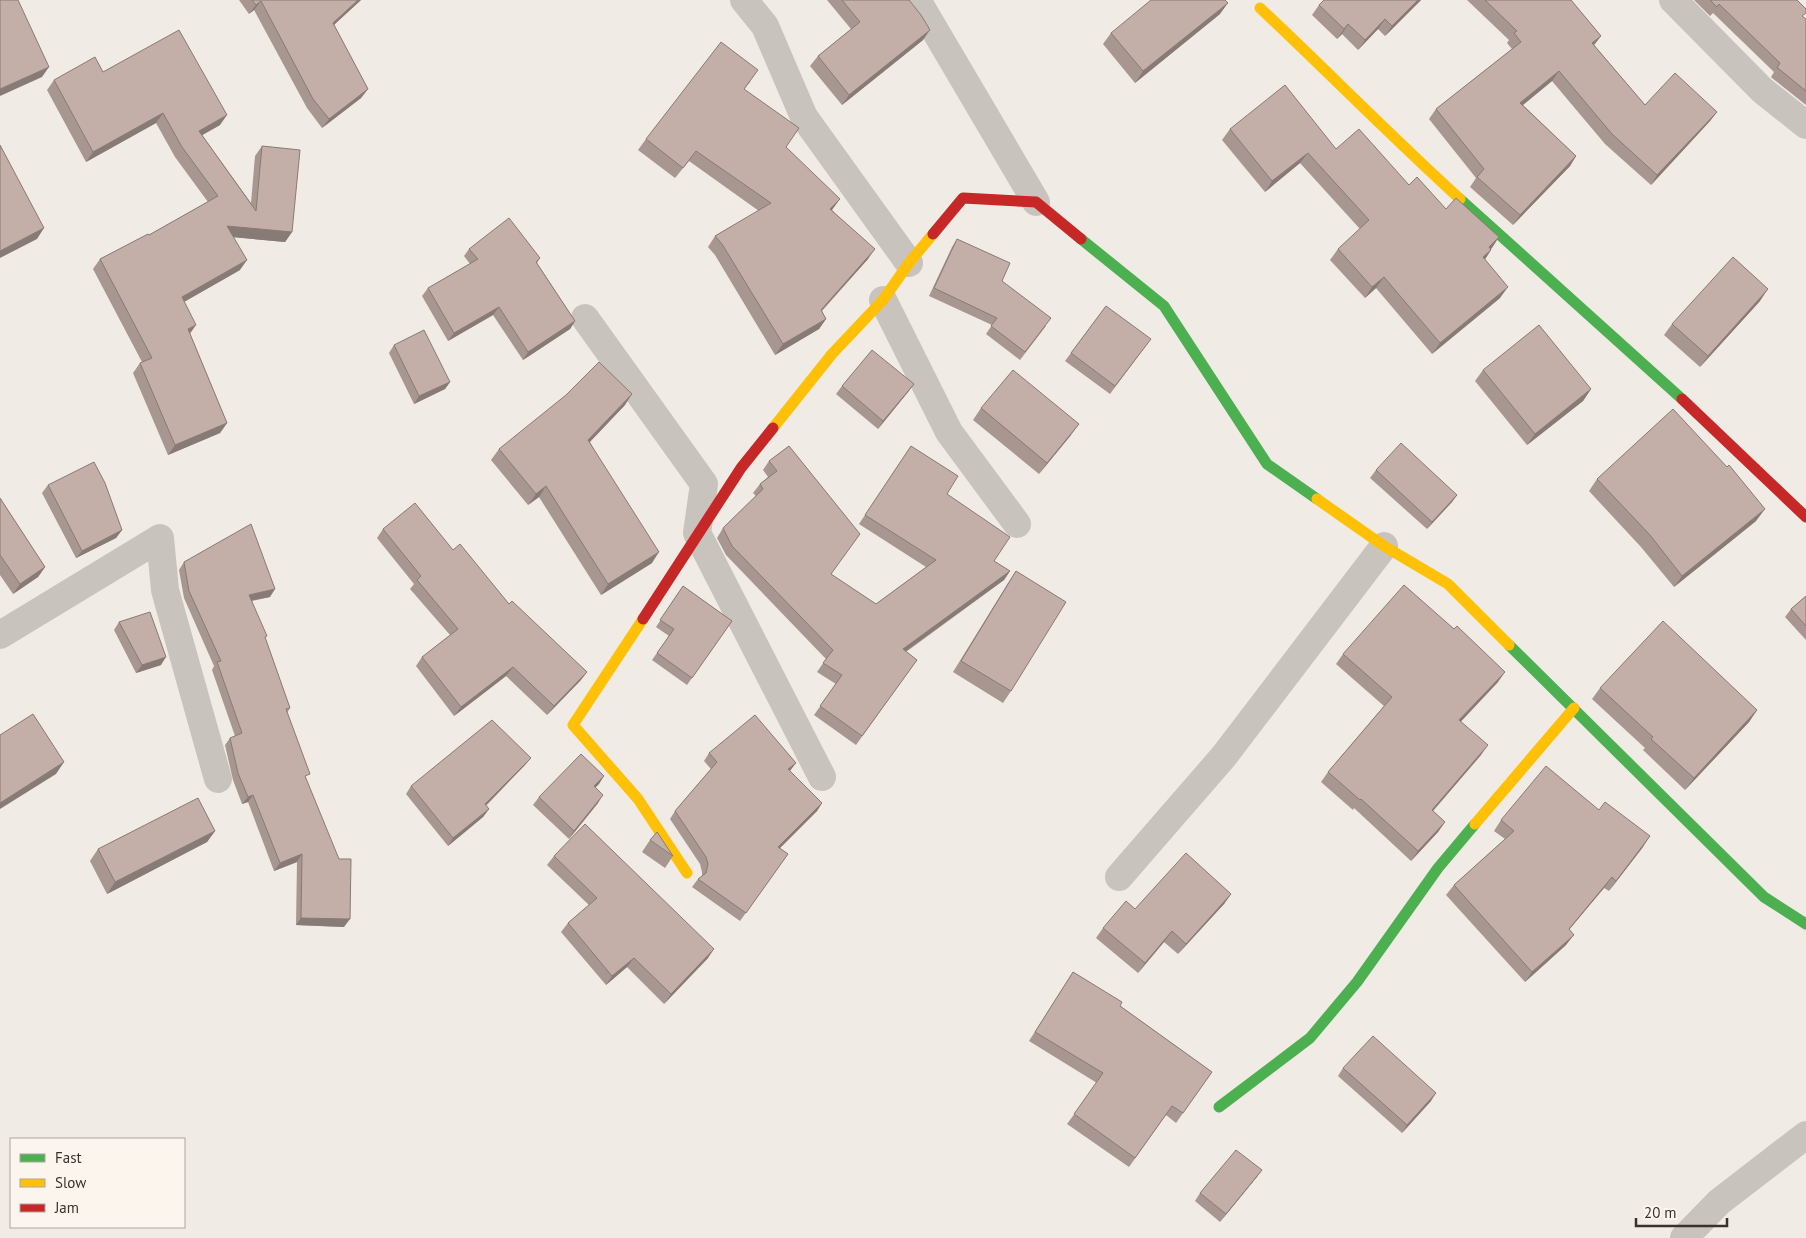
<svg xmlns="http://www.w3.org/2000/svg" width="1806" height="1238" viewBox="0 0 1806 1238" font-family="'PT Sans',sans-serif">
  <style>
    .lines { fill: none; stroke-linecap: round; stroke-linejoin: round }
    .street { stroke: #c9c3be; stroke-width: 28 }
    .fast { stroke: #4caf50; stroke-width: 11 }
    .slow { stroke: #ffc107; stroke-width: 11 }
    .jam { stroke: #c62828; stroke-width: 11 }
    .wall { fill: #a89690 }
    .shaded-wall { fill: #887a75 }
    .building { fill: #c3afa7; stroke: #887a75 }
  </style>
  <rect width="100%" height="100%" fill="#f0ebe5"/>
  <g class="lines">
    <path class="street" d="M 744,0 L 765,26 L 804,117 L 909,263
      M 917,0 L 1036,202
      M 1673,0 L 1762,90 L 1806,125
      M 883,300 L 949,432 L 1017,524
      M 585,318 L 704,484 L 697,533 L 822,777
      M 0,635 L 160,538 L 165,590 L 218,779
      M 1119,877 L 1224,756 L 1384,546
      M 1684,1238 L 1719,1202 L 1806,1135"/>
    <path class="fast" d="M 1460,199 L 1682,399
      M 1081,239 L 1164,306 L 1267,464 L 1317,499
      M 1509,645 L 1764,897 L 1806,924
      M 1219,1107 L 1310,1038 L 1357,982 L 1438,868 L 1475,824"/>
    <path class="slow" d="M 1260,8 C 1327,71 1392,137 1460,199
      M 773,428 L 832,354 L 883,300 L 909,263 L 933,234
      M 1317,499 L 1384,546 L 1448,584 L 1509,645
      M 643,619 L 573,725 L 638,799 L 687,873
      M 1475,824 L 1574,708"/>
    <path class="jam" d="M 933,234 L 963,198 L 1036,202 L 1081,239
      M 1682,399 L 1806,517
      M 643,619 L 741,468 L 773,428"/>
  </g>
  <path class="wall" d="M 239,0 L 361,0 L 334,25 L 368,89 L 361,98 L 322,128 L 307,108 L 254,10 L 249,14 Z
    M 827,0 L 909,0 L 923,40 L 842,105 L 810,66 L 818,56 L 851,29 Z
    M 1324,0 L 1421,0 L 1385,36 L 1378,29 L 1358,50 L 1342,34 L 1337,39 L 1312,15 L 1319,5 Z
    M 1467,0 L 1571,0 L 1601,36 L 1594,45 L 1645,105 L 1717,112 L 1710,121 L 1651,185 L 1605,144 L 1552,81 L 1523,105 L 1576,156 L 1570,166 L 1513,225 L 1470,187 L 1476,178 L 1429,119 L 1436,109 L 1512,49 L 1507,43 L 1509,40 Z
    M 1694,0 L 1797,0 L 1803,17 L 1806,19 L 1806,105 L 1772,78 L 1771,77 L 1774,72 L 1713,13 L 1710,16 Z
    M 1220,14 L 1135,83 L 1103,44 L 1111,33 Z
    M 103,72 L 220,125 L 202,135 L 251,203 L 255,156 L 262,146 L 292,232 L 285,242 L 233,237 L 240,270 L 184,302 L 190,334 L 227,423 L 220,433 L 168,455 L 133,373 L 140,363 L 142,362 L 93,269 L 100,259 L 149,235 L 208,202 L 175,157 L 156,123 L 86,162 L 47,90 L 54,80 Z
    M 751,81 L 744,89 L 868,259 L 822,311 L 826,319 L 819,329 L 775,355 L 715,255 L 708,247 L 715,236 L 759,211 L 689,161 L 675,178 L 638,150 L 646,139 Z
    M 1230,129 L 1336,149 L 1409,185 L 1446,209 L 1491,250 L 1485,259 L 1500,298 L 1432,354 L 1376,288 L 1365,298 L 1330,260 L 1338,249 L 1360,229 L 1300,163 L 1265,192 L 1222,140 Z
    M 957,239 L 1046,326 L 1020,360 L 986,334 L 992,325 L 929,296 L 952,247 Z
    M 469,249 L 540,258 L 537,263 L 575,321 L 570,329 L 523,360 L 493,315 L 448,341 L 422,296 L 428,288 L 470,264 L 464,256 Z
    M 1760,301 L 1700,367 L 1664,335 L 1672,324 Z
    M 1106,306 L 1145,347 L 1110,394 L 1065,361 Z
    M 394,345 L 450,382 L 445,389 L 414,404 L 389,353 Z
    M 1483,370 L 1591,389 L 1583,401 L 1527,445 L 1475,381 Z
    M 914,384 L 908,392 L 878,429 L 836,394 L 842,386 Z
    M 625,405 L 590,442 L 652,563 L 601,595 L 539,497 L 528,505 L 491,460 L 499,449 Z
    M 981,408 L 1071,435 L 1039,474 L 973,420 Z
    M 789,446 L 831,575 L 876,604 L 926,567 L 859,524 L 911,446 L 947,494 L 994,561 L 1010,571 L 1004,580 L 906,652 L 917,660 L 856,745 L 814,715 L 836,684 L 817,672 L 826,659 L 726,555 L 717,538 L 723,528 L 756,496 L 753,493 L 760,484 L 768,477 L 763,470 L 769,461 Z
    M 1376,470 L 1457,495 L 1452,502 L 1427,529 L 1370,478 Z
    M 1597,479 L 1756,521 L 1674,587 L 1641,547 L 1589,491 Z
    M 48,485 L 122,530 L 116,538 L 76,558 L 42,493 Z
    M 0,498 L 45,567 L 38,577 L 13,594 L 0,575 Z
    M 383,529 L 453,550 L 509,604 L 587,672 L 580,681 L 547,715 L 506,676 L 454,716 L 416,666 L 422,657 L 450,635 L 410,589 L 414,584 L 377,538 Z
    M 184,562 L 270,597 L 252,601 L 290,708 L 287,713 L 306,779 L 344,927 L 296,925 L 297,862 L 274,871 L 248,802 L 242,804 L 233,780 L 225,745 L 230,738 L 235,736 L 212,670 L 214,666 L 184,598 L 179,570 Z
    M 1016,571 L 1011,691 L 1003,703 L 953,672 L 1008,583 Z
    M 683,586 L 732,621 L 687,685 L 652,660 L 669,636 L 656,627 Z
    M 1806,596 L 1806,640 L 1785,617 L 1791,609 Z
    M 119,622 L 161,665 L 136,673 L 114,630 Z
    M 1343,654 L 1498,682 L 1461,721 L 1481,755 L 1433,811 L 1445,822 L 1438,832 L 1411,861 L 1354,808 L 1353,810 L 1321,782 L 1328,772 L 1384,706 L 1336,664 Z
    M 1600,688 L 1757,710 L 1749,722 L 1685,790 L 1643,750 L 1645,748 L 1592,699 Z
    M 709,753 L 790,771 L 822,803 L 817,811 L 780,848 L 788,854 L 740,921 L 692,887 L 698,879 L 702,876 L 702,872 L 700,864 L 670,819 L 675,811 L 711,769 L 704,761 Z
    M 531,758 L 525,765 L 486,806 L 489,809 L 483,817 L 448,846 L 406,794 L 411,786 Z
    M 599,784 L 595,787 L 598,803 L 569,839 L 533,805 L 539,797 Z
    M 1501,820 L 1643,847 L 1609,891 L 1604,888 L 1569,930 L 1566,945 L 1525,982 L 1446,895 L 1454,885 L 1505,839 L 1494,831 Z
    M 215,831 L 207,842 L 107,894 L 90,861 L 98,849 Z
    M 650,840 L 673,856 L 665,868 L 642,852 Z
    M 554,856 L 708,958 L 664,1004 L 627,967 L 606,985 L 561,932 L 568,923 L 589,905 L 547,865 Z
    M 1231,894 L 1224,904 L 1178,954 L 1164,942 L 1138,973 L 1096,938 L 1103,928 L 1135,909 Z
    M 1073,972 L 1212,1072 L 1176,1123 L 1166,1115 L 1129,1167 L 1067,1124 L 1097,1083 L 1029,1041 Z
    M 1343,1068 L 1431,1101 L 1402,1133 L 1338,1076 Z
    M 1262,1170 L 1256,1178 L 1220,1222 L 1195,1201 L 1200,1193 Z"/>
  <path class="shaded-wall" d="M 358,0 L 361,0 L 326,32 L 333,23 Z
    M 1418,0 L 1421,0 L 1385,36 L 1392,26 Z
    M 261,1 L 254,10 L 249,14 L 256,5 Z
    M 1228,3 L 1220,14 L 1135,83 L 1143,71 Z
    M 1385,19 L 1378,29 L 1358,50 L 1365,40 Z
    M 1348,24 L 1342,34 L 1337,39 L 1344,29 Z
    M 930,30 L 923,40 L 842,105 L 849,95 Z
    M 1601,36 L 1594,45 L 1592,43 Z
    M 49,67 L 42,77 L 0,96 L 0,89 Z
    M 1559,71 L 1552,81 L 1513,113 L 1520,103 Z
    M 368,89 L 361,98 L 322,128 L 329,119 Z
    M 1717,112 L 1710,121 L 1651,185 L 1657,175 Z
    M 163,113 L 156,123 L 86,162 L 93,152 Z
    M 227,115 L 220,125 L 192,141 L 199,131 Z
    M 1308,153 L 1300,163 L 1265,192 L 1272,181 Z
    M 1576,156 L 1570,166 L 1513,225 L 1520,215 Z
    M 840,199 L 832,210 L 823,219 L 830,209 Z
    M 227,226 L 292,232 L 285,242 L 220,236 Z
    M 44,228 L 37,239 L 0,258 L 0,251 Z
    M 1499,237 L 1492,248 L 1484,256 L 1491,250 L 1484,261 L 1475,268 L 1489,247 Z
    M 875,249 L 868,259 L 813,320 L 821,310 Z
    M 247,260 L 240,270 L 175,307 L 182,297 Z
    M 1384,277 L 1376,288 L 1365,298 L 1372,287 Z
    M 1508,287 L 1500,298 L 1432,354 L 1440,343 Z
    M 1768,289 L 1760,301 L 1700,367 L 1708,356 Z
    M 499,307 L 493,315 L 448,341 L 454,333 Z
    M 826,319 L 819,329 L 775,355 L 783,344 Z
    M 575,321 L 570,329 L 523,360 L 528,352 Z
    M 196,325 L 189,335 L 188,329 Z
    M 450,382 L 445,389 L 414,404 L 419,396 Z
    M 914,384 L 908,392 L 878,429 L 883,421 Z
    M 1591,389 L 1583,401 L 1527,445 L 1535,434 Z
    M 632,394 L 625,405 L 581,451 L 588,440 Z
    M 227,423 L 220,433 L 168,455 L 175,445 Z
    M 1079,424 L 1071,435 L 1039,474 L 1047,463 Z
    M 546,486 L 539,497 L 528,505 L 536,494 Z
    M 1457,495 L 1452,502 L 1427,529 L 1432,522 Z
    M 1765,509 L 1756,521 L 1674,587 L 1682,576 Z
    M 122,530 L 116,538 L 76,558 L 82,551 Z
    M 659,552 L 652,563 L 601,595 L 608,584 Z
    M 45,567 L 38,577 L 13,594 L 20,584 Z
    M 1010,571 L 1004,580 L 896,658 L 903,649 Z
    M 275,589 L 270,597 L 244,602 L 249,595 Z
    M 166,657 L 161,665 L 136,673 L 142,665 Z
    M 513,667 L 506,676 L 454,716 L 461,707 Z
    M 587,672 L 580,681 L 547,715 L 554,706 Z
    M 1505,672 L 1498,682 L 1453,730 L 1459,720 Z
    M 1757,710 L 1749,722 L 1685,790 L 1694,778 Z
    M 1488,745 L 1481,755 L 1425,820 L 1432,810 Z
    M 531,758 L 525,765 L 479,812 L 485,804 Z
    M 64,762 L 56,774 L 0,809 L 0,803 Z
    M 796,763 L 790,771 L 788,769 Z
    M 604,776 L 599,784 L 589,794 L 594,786 Z
    M 253,795 L 248,802 L 242,804 L 248,797 Z
    M 603,795 L 598,803 L 569,839 L 574,831 Z
    M 822,803 L 817,811 L 773,855 L 778,847 Z
    M 489,809 L 483,817 L 448,846 L 453,838 Z
    M 1445,822 L 1438,832 L 1411,861 L 1418,851 Z
    M 215,831 L 207,842 L 107,894 L 115,882 Z
    M 1650,836 L 1643,847 L 1609,891 L 1616,881 Z
    M 302,854 L 297,862 L 274,871 L 280,863 Z
    M 1612,877 L 1604,888 L 1561,939 L 1569,929 Z
    M 1231,894 L 1224,904 L 1178,954 L 1186,944 Z
    M 301,918 L 350,919 L 344,927 L 296,925 Z
    M 1172,931 L 1164,942 L 1138,973 L 1145,963 Z
    M 1574,935 L 1566,945 L 1525,982 L 1532,972 Z
    M 714,949 L 708,958 L 664,1004 L 671,994 Z
    M 634,958 L 627,967 L 606,985 L 612,976 Z
    M 1436,1093 L 1431,1101 L 1402,1133 L 1407,1125 Z
    M 1262,1170 L 1256,1178 L 1220,1222 L 1226,1214 Z"/>
  <path class="building" d="M 0,0 L 18,0 L 49,67 L 0,89 Z
    M 252,0 L 358,0 L 333,23 L 368,89 L 329,119 L 313,99 L 261,1 L 256,5 Z
    M 842,0 L 909,0 L 921,15 L 930,30 L 849,95 L 818,56 L 860,22 Z
    M 1151,0 L 1225,0 L 1228,3 L 1143,71 L 1111,33 Z
    M 1324,0 L 1418,0 L 1392,26 L 1385,19 L 1365,40 L 1348,24 L 1344,29 L 1319,5 Z
    M 1485,0 L 1571,0 L 1601,36 L 1592,43 L 1645,105 L 1675,73 L 1717,112 L 1657,175 L 1612,134 L 1559,71 L 1520,103 L 1576,156 L 1520,215 L 1477,177 L 1484,169 L 1436,109 L 1521,42 L 1514,33 L 1517,31 Z
    M 1710,0 L 1797,0 L 1806,9 L 1806,13 L 1802,16 L 1806,19 L 1806,91 L 1779,69 L 1777,68 L 1780,63 L 1719,4 L 1717,7 Z
    M 179,30 L 227,115 L 199,131 L 256,211 L 262,146 L 300,150 L 292,232 L 227,226 L 247,260 L 182,297 L 196,325 L 188,329 L 227,423 L 175,445 L 140,363 L 152,358 L 100,259 L 148,234 L 149,235 L 218,196 L 182,147 L 163,113 L 93,152 L 54,80 L 95,57 L 103,72 Z
    M 721,42 L 758,70 L 744,89 L 799,128 L 786,147 L 840,199 L 830,209 L 875,249 L 821,310 L 826,319 L 783,344 L 722,244 L 715,236 L 771,203 L 696,151 L 683,168 L 646,139 Z
    M 1285,85 L 1336,149 L 1359,129 L 1409,185 L 1417,177 L 1446,209 L 1456,198 L 1499,237 L 1489,247 L 1491,250 L 1483,257 L 1508,287 L 1440,343 L 1384,277 L 1372,287 L 1338,249 L 1369,220 L 1308,153 L 1272,181 L 1230,129 Z
    M 0,145 L 44,228 L 0,251 Z
    M 509,218 L 540,258 L 536,262 L 575,321 L 528,352 L 499,307 L 454,333 L 428,288 L 478,259 L 469,249 Z
    M 957,239 L 1010,263 L 1002,281 L 1051,318 L 1025,352 L 991,326 L 997,318 L 934,288 Z
    M 1733,257 L 1768,289 L 1708,356 L 1672,324 Z
    M 1106,306 L 1151,339 L 1115,386 L 1071,353 Z
    M 1539,325 L 1591,389 L 1535,434 L 1483,370 Z
    M 424,330 L 450,382 L 419,396 L 394,345 Z
    M 872,350 L 914,384 L 883,421 L 842,386 Z
    M 599,362 L 632,394 L 588,440 L 659,552 L 608,584 L 546,486 L 536,494 L 499,449 L 566,395 Z
    M 1013,370 L 1079,424 L 1047,463 L 981,408 Z
    M 1673,409 L 1727,467 L 1729,465 L 1765,509 L 1682,576 L 1650,535 L 1597,479 Z
    M 1401,443 L 1457,495 L 1432,522 L 1376,470 Z
    M 789,446 L 860,534 L 831,574 L 876,604 L 936,560 L 865,515 L 911,446 L 958,476 L 947,494 L 1010,537 L 994,561 L 1010,571 L 903,649 L 917,660 L 862,736 L 820,706 L 842,675 L 823,663 L 833,650 L 732,546 L 723,528 L 763,489 L 760,484 L 777,471 L 769,461 Z
    M 94,462 L 105,483 L 122,530 L 82,551 L 48,485 Z
    M 0,498 L 45,567 L 20,584 L 0,555 Z
    M 415,503 L 453,550 L 460,544 L 509,604 L 512,601 L 587,672 L 554,706 L 513,667 L 461,707 L 422,657 L 458,629 L 417,580 L 421,576 L 383,529 Z
    M 251,524 L 275,589 L 249,595 L 267,636 L 265,637 L 290,708 L 286,709 L 310,774 L 305,776 L 339,859 L 351,859 L 350,919 L 301,918 L 302,854 L 280,863 L 253,795 L 248,797 L 238,773 L 230,738 L 242,733 L 217,662 L 221,661 L 189,591 L 184,562 Z
    M 1016,571 L 1066,602 L 1011,691 L 961,661 Z
    M 1404,585 L 1454,629 L 1457,626 L 1505,672 L 1459,720 L 1488,745 L 1432,810 L 1445,822 L 1418,851 L 1361,799 L 1360,800 L 1328,772 L 1392,697 L 1343,654 Z
    M 683,586 L 732,621 L 692,678 L 657,653 L 674,629 L 660,620 Z
    M 1806,596 L 1806,626 L 1791,609 Z
    M 150,612 L 166,657 L 142,665 L 119,622 Z
    M 1663,621 L 1757,710 L 1694,778 L 1651,739 L 1653,737 L 1600,688 Z
    M 33,714 L 64,762 L 0,803 L 0,735 Z
    M 755,715 L 796,763 L 788,769 L 822,803 L 778,847 L 788,854 L 746,913 L 698,879 L 706,873 L 708,864 L 706,857 L 675,811 L 717,762 L 709,753 Z
    M 492,720 L 531,758 L 485,804 L 489,809 L 453,838 L 411,786 Z
    M 581,754 L 604,776 L 594,786 L 603,795 L 574,831 L 539,797 Z
    M 1546,766 L 1599,810 L 1605,802 L 1650,836 L 1616,881 L 1612,877 L 1569,929 L 1574,935 L 1532,972 L 1454,885 L 1514,831 L 1501,820 Z
    M 198,798 L 215,831 L 115,882 L 98,849 Z
    M 585,824 L 714,949 L 671,994 L 634,958 L 612,976 L 568,923 L 597,898 L 554,856 Z
    M 657,832 L 673,856 L 650,840 Z
    M 1186,853 L 1231,894 L 1186,944 L 1172,931 L 1145,963 L 1103,928 L 1126,901 L 1135,909 Z
    M 1073,972 L 1122,1002 L 1120,1006 L 1212,1072 L 1183,1113 L 1172,1106 L 1135,1158 L 1074,1114 L 1103,1073 L 1035,1032 Z
    M 1373,1036 L 1436,1093 L 1407,1125 L 1343,1068 Z
    M 1236,1150 L 1262,1170 L 1226,1214 L 1200,1193 Z"/>
  <rect x="10" y="1138" width="175" height="90" fill="#fbf5ee" stroke="#aea6a0"/>
  <rect x="20" y="1154" width="25" height="8" fill="#4caf50" stroke="#aea6a0"/>
  <text x="55" y="1163" font-size="15" fill="#3b302b">Fast</text>
  <rect x="20" y="1179" width="25" height="8" fill="#ffc107" stroke="#aea6a0"/>
  <text x="55" y="1188" font-size="15" fill="#3b302b">Slow</text>
  <rect x="20" y="1204" width="25" height="8" fill="#c62828" stroke="#aea6a0"/>
  <text x="55" y="1213" font-size="15" fill="#3b302b">Jam</text>
  <path d="M1636 1218v8h91v-8" fill="none" stroke="#3b302b" stroke-width="2.5"/>
  <text x="1644" y="1218" font-size="15" fill="#3b302b" stroke="#fbf5ee" stroke-width="4" paint-order="stroke">20 m</text>
</svg>
